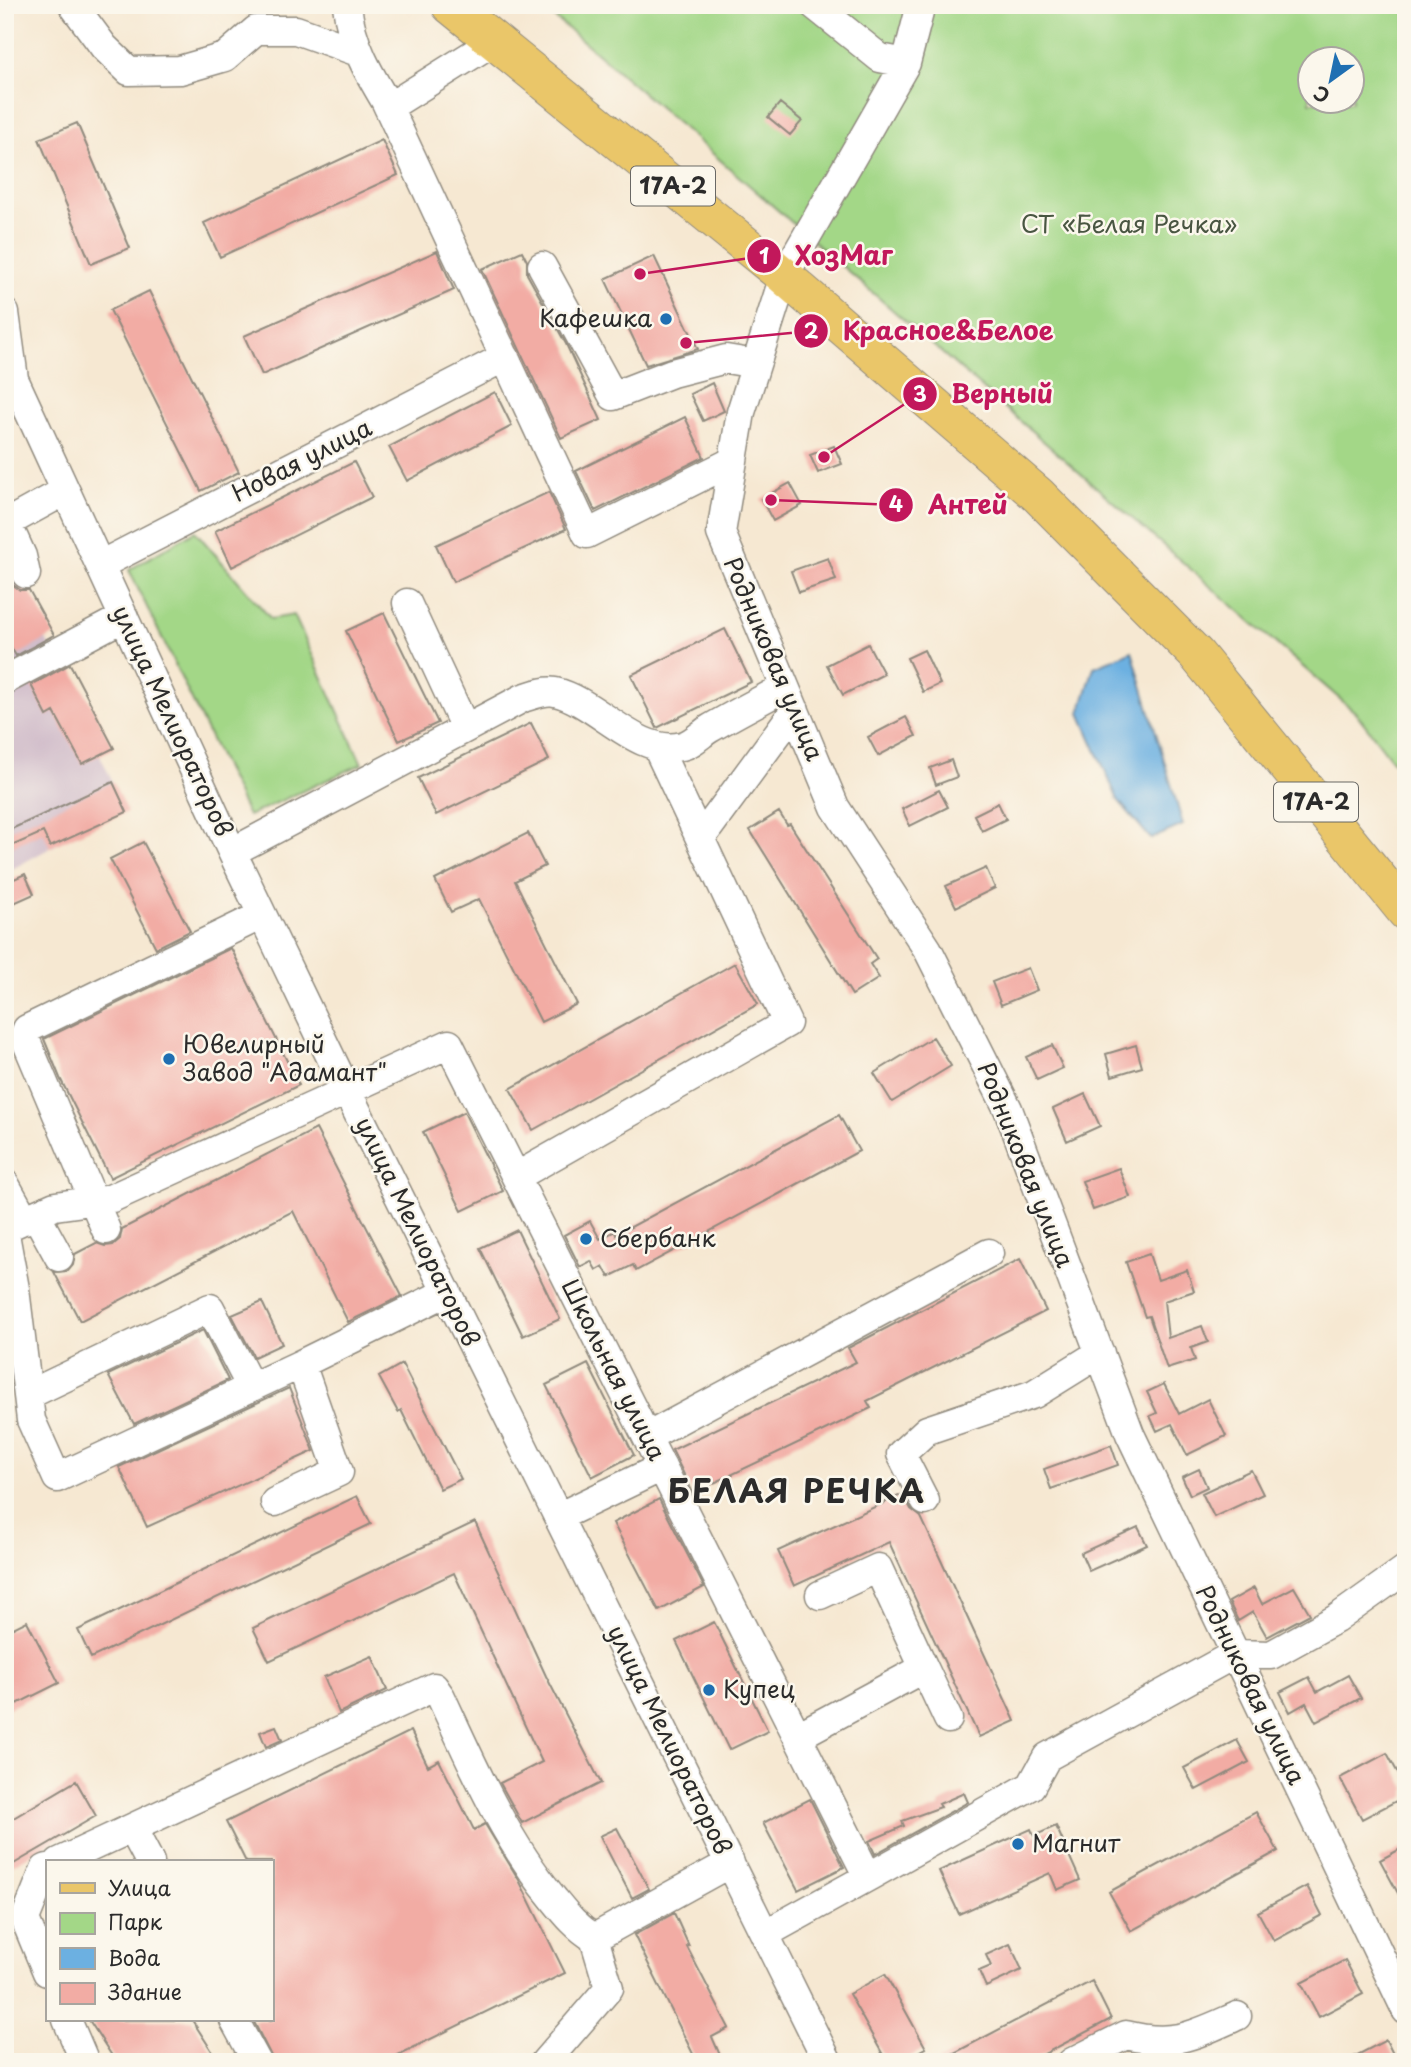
<svg xmlns="http://www.w3.org/2000/svg" width="1411" height="2067" viewBox="0 0 1411 2067" font-family="'Playpen Sans',sans-serif">
  <style>
    .industrial { fill: #d1bdca }
    .green { fill: #a3d787; stroke: #678159; stroke-width: 2; fill-rule: evenodd }
    .water { fill: #6cb0e1; stroke: #4c6e86; stroke-width: 2 }
    .building { fill: #f2aca4 }
    .lines { fill: none; stroke-linecap: round; stroke-linejoin: round }
    .minor-casing { stroke: #908a7e; stroke-width: 31 }
    .major-casing { stroke: #908a7e; stroke-width: 39 }
    .minor { stroke: #fff; stroke-width: 28 }
    .major { stroke: #eac669; stroke-width: 37 }
    .poi-dot { fill: #1f6fb2; stroke: #fbf7ec; stroke-width: 2.5 }
    .labels { text-anchor: middle; stroke-width: 5; stroke-linejoin: round; paint-order: stroke }
    .shield { fill: #fbf7ec; stroke: #696865; stroke-width: 2 }
    .shield-label { font-size: 23px; font-weight: bold; fill: #2b2b2b }
    .park-label { font-size: 24px; fill: #495642; stroke: #fbf7ec }
    .poi-label { font-size: 24px; fill: #2b2b2b; stroke: #fbf7ec; text-anchor: start }
    .street-label { font-size: 24px; fill: #2b2b2b; stroke: #fbf7ec }
    .district-label { font-size: 32px; font-weight: bold; letter-spacing: 2px; fill: #2b2b2b; stroke: #fbf7ec }
    .leader { fill: none; stroke: #c2185b; stroke-width: 2.5 }
    .callout-dot { fill: #c2185b; stroke: #fbf7ec; stroke-width: 2.5 }
    .mark-label { font-size: 21px; text-anchor: middle; font-weight: bold; fill: #fff }
    .callout-label { font-size: 26px; text-anchor: middle; font-weight: bold; fill: #c2185b; stroke: #fbf7ec; stroke-width: 5; stroke-linejoin: round; paint-order: stroke }
  </style>
  <rect width="100%" height="100%" fill="#fbf7ec"/>
  <filter id="ink" filterUnits="userSpaceOnUse"><feTurbulence type="fractalNoise" baseFrequency=".0143" numOctaves="2"/><feDisplacementMap in="SourceGraphic" scale="14" xChannelSelector="R" yChannelSelector="G"/><feConvolveMatrix kernelMatrix="1 2 1 2 8 2 1 2 1" color-interpolation-filters="sRGB"/></filter>
  <filter id="wash" filterUnits="userSpaceOnUse"><feTurbulence type="fractalNoise" baseFrequency=".00686" numOctaves="4" result="noise"/><feDisplacementMap in="SourceGraphic" scale="28" xChannelSelector="R" yChannelSelector="G"/><feGaussianBlur stdDeviation="1.57" result="paint"/><feColorMatrix in="noise" values="0 0 0 0 0 0 0 0 0 0 0 0 0 0 0 0 0 1.4 0 .05"/><feComposite in="paint" operator="in"/></filter>
  <g filter="url(#wash)">
    <rect width="100%" height="100%" fill="#f6e8d2"/>
    <path class="industrial" d="M 5,551 L 124,807 L 5,873 Z"/>
    <path class="green" d="M 539,5 L 1406,5 L 1406,778 L 1356,713 L 589,46 ZM 1310,60 L 1352,60 L 1352,102 L 1310,102 Z
      M 195,531 L 271,619 L 294,615 L 362,764 L 248,816 L 129,570 Z"/>
    <path class="water" d="M 1132,651 L 1183,825 L 1151,839 L 1118,800 L 1080,713 L 1094,667 Z"/>
    <g id="blocks">
      <path class="building" d="M 780,103 L 802,121 L 790,135 L 768,117 Z
        M 77,123 L 130,248 L 91,264 L 39,139 Z
        M 382,140 L 398,175 L 220,257 L 204,223 Z
        M 437,251 L 454,290 L 262,375 L 244,336 Z
        M 522,251 L 527,261 L 527,274 L 566,344 L 601,420 L 561,438 L 482,269 Z
        M 654,256 L 698,349 L 646,365 L 605,279 Z
        M 149,291 L 239,472 L 201,491 L 110,310 Z
        M 712,383 L 724,411 L 703,421 L 690,394 Z
        M 495,392 L 512,426 L 407,481 L 389,447 Z
        M 685,417 L 704,457 L 595,511 L 576,471 Z
        M 834,446 L 842,464 L 818,473 L 810,455 Z
        M 354,462 L 372,497 L 232,567 L 215,531 Z
        M 790,483 L 802,505 L 773,521 L 761,499 Z
        M 549,492 L 566,529 L 453,582 L 436,545 Z
        M 828,558 L 836,580 L 799,592 L 791,571 Z
        M 5,559 L 13,585 L 20,590 L 29,590 L 54,635 L 16,656 L 5,636 Z
        M 384,613 L 438,723 L 399,741 L 346,631 Z
        M 725,629 L 751,682 L 657,728 L 631,675 Z
        M 868,644 L 884,674 L 843,695 L 827,665 Z
        M 924,650 L 940,684 L 923,692 L 907,658 Z
        M 70,664 L 114,748 L 82,764 L 54,712 L 47,716 L 31,685 Z
        M 906,717 L 916,736 L 878,756 L 868,737 Z
        M 531,723 L 549,760 L 436,815 L 418,778 Z
        M 951,760 L 957,777 L 936,785 L 930,768 Z
        M 113,782 L 127,812 L 50,847 L 43,832 L 5,849 L 5,832 Z
        M 939,790 L 948,807 L 910,826 L 902,809 Z
        M 998,803 L 1006,819 L 982,831 L 974,815 Z
        M 779,812 L 787,825 L 790,824 L 877,959 L 870,964 L 879,978 L 852,995 L 750,830 Z
        M 528,833 L 545,866 L 515,881 L 577,1004 L 541,1022 L 479,899 L 451,912 L 435,880 Z
        M 143,842 L 190,931 L 156,948 L 110,859 Z
        M 986,868 L 995,888 L 956,907 L 946,886 Z
        M 25,874 L 34,894 L 5,907 L 5,883 Z
        M 231,948 L 299,1085 L 110,1178 L 60,1078 L 44,1039 Z
        M 735,963 L 758,1004 L 533,1130 L 510,1089 Z
        M 1028,968 L 1037,990 L 1001,1005 L 992,982 Z
        M 933,1037 L 951,1066 L 892,1102 L 874,1073 Z
        M 1052,1045 L 1063,1068 L 1037,1080 L 1026,1057 Z
        M 1136,1045 L 1142,1067 L 1112,1076 L 1106,1054 Z
        M 1085,1094 L 1100,1126 L 1067,1141 L 1053,1109 Z
        M 464,1112 L 503,1191 L 462,1211 L 423,1132 Z
        M 839,1115 L 859,1151 L 636,1271 L 633,1265 L 609,1277 L 603,1266 L 596,1270 L 591,1261 L 580,1267 L 564,1235 L 590,1221 L 600,1239 L 615,1231 L 616,1235 Z
        M 316,1129 L 402,1296 L 348,1322 L 293,1211 L 80,1321 L 54,1272 L 68,1271 L 73,1265 L 75,1254 L 96,1243 L 105,1246 L 113,1245 L 120,1239 L 122,1229 Z
        M 1119,1168 L 1130,1197 L 1093,1210 L 1082,1181 Z
        M 517,1230 L 560,1319 L 523,1336 L 480,1248 Z
        M 1149,1254 L 1158,1280 L 1187,1270 L 1194,1291 L 1164,1301 L 1168,1338 L 1202,1326 L 1208,1342 L 1191,1348 L 1195,1360 L 1167,1369 L 1149,1316 L 1145,1317 L 1126,1262 Z
        M 1020,1259 L 1046,1311 L 867,1401 L 871,1408 L 693,1493 L 672,1450 L 856,1362 L 848,1348 Z
        M 262,1302 L 282,1344 L 254,1357 L 232,1315 Z
        M 203,1330 L 228,1380 L 134,1424 L 108,1375 Z
        M 402,1364 L 461,1479 L 440,1489 L 401,1410 L 398,1412 L 379,1377 Z
        M 588,1364 L 634,1455 L 592,1477 L 546,1385 Z
        M 1164,1384 L 1179,1414 L 1208,1399 L 1226,1436 L 1187,1455 L 1172,1424 L 1157,1431 L 1150,1416 L 1157,1413 L 1147,1392 Z
        M 289,1388 L 314,1451 L 147,1527 L 119,1467 Z
        M 1111,1445 L 1118,1465 L 1051,1489 L 1044,1469 Z
        M 1199,1469 L 1207,1487 L 1190,1495 L 1182,1477 Z
        M 1251,1470 L 1263,1494 L 1214,1517 L 1202,1493 Z
        M 903,1494 L 911,1509 L 921,1517 L 1015,1721 L 979,1737 L 889,1542 L 794,1586 L 778,1551 Z
        M 357,1496 L 371,1524 L 91,1658 L 78,1630 Z
        M 659,1499 L 704,1587 L 659,1611 L 613,1523 Z
        M 475,1522 L 546,1676 L 601,1783 L 522,1823 L 500,1783 L 542,1762 L 454,1573 L 269,1661 L 253,1628 Z
        M 1138,1527 L 1147,1545 L 1089,1571 L 1081,1553 Z
        M 1294,1587 L 1310,1614 L 1267,1637 L 1253,1612 L 1238,1621 L 1229,1602 L 1254,1588 L 1262,1604 Z
        M 27,1621 L 59,1683 L 5,1710 L 5,1632 Z
        M 714,1622 L 768,1731 L 729,1750 L 676,1641 Z
        M 372,1656 L 387,1690 L 339,1713 L 324,1677 Z
        M 1348,1675 L 1361,1698 L 1316,1722 L 1306,1703 L 1290,1712 L 1280,1692 L 1309,1677 L 1317,1692 Z
        M 276,1726 L 282,1740 L 266,1747 L 260,1732 Z
        M 411,1731 L 428,1766 L 439,1760 L 474,1830 L 485,1824 L 519,1880 L 565,1973 L 384,2062 L 274,2062 L 253,2020 L 271,2020 L 271,1862 L 246,1862 L 226,1822 Z
        M 1237,1740 L 1249,1762 L 1196,1790 L 1184,1768 Z
        M 1387,1753 L 1406,1788 L 1406,1796 L 1362,1819 L 1340,1778 Z
        M 76,1781 L 96,1816 L 5,1869 L 5,1823 Z
        M 964,1793 L 968,1802 L 875,1854 L 869,1841 L 904,1826 L 902,1821 L 941,1807 L 939,1804 Z
        M 810,1799 L 844,1867 L 798,1890 L 763,1823 Z
        M 1256,1812 L 1278,1851 L 1131,1931 L 1109,1892 Z
        M 1056,1826 L 1080,1880 L 1057,1890 L 1050,1873 L 959,1914 L 939,1871 L 1031,1829 L 1034,1836 Z
        M 617,1828 L 649,1889 L 632,1898 L 600,1836 Z
        M 1406,1846 L 1406,1908 L 1380,1860 Z
        M 1307,1886 L 1322,1915 L 1274,1941 L 1258,1912 Z
        M 674,1913 L 689,1946 L 687,1947 L 729,2028 L 712,2037 L 723,2062 L 697,2062 L 634,1935 Z
        M 1010,1944 L 1022,1970 L 986,1987 L 979,1971 L 991,1966 L 986,1955 Z
        M 1345,1960 L 1363,1994 L 1319,2017 L 1301,1983 Z
        M 885,1974 L 926,2048 L 901,2062 L 887,2062 L 849,1994 Z
        M 1092,1981 L 1111,2019 L 1029,2062 L 937,2062 Z
        M 89,2020 L 192,2020 L 219,2062 L 116,2062 Z
        M 1386,2040 L 1397,2062 L 1344,2062 Z"/>
    </g>
  </g>
  <g filter="url(#ink)">
    <use href="#blocks" fill-opacity="0" stroke="#908a7e" stroke-width="2"/>
    <g class="lines">
      <g class="minor-casing">
        <path id="minor" d="M 73,5 L 104,47 L 129,71 L 180,70 L 225,57 L 256,30 L 296,30 L 358,52
          M 347,5 C 351,44 369,74 389,107 L 494,41
          M 814,5 L 880,58 L 906,63
          M 921,5 L 906,63 L 784,276 L 741,412 L 721,533 L 835,807 L 928,950 L 1008,1109 L 1130,1434 L 1406,2010
          M 383,96 L 587,534 L 733,461
          M 542,266 L 613,396 L 672,373 L 726,359 L 756,364
          M 5,313 L 14,379 L 232,852 L 346,1089 L 828,2062
          M 100,565 L 505,357
          M 26,574 L 22,556 L 7,523 L 65,491
          M 407,603 L 465,728
          M 5,680 L 124,617
          M 701,838 L 795,710
          M 232,852 L 523,698 C 533,695 545,690 555,692 C 597,701 637,757 682,746 C 692,744 701,734 709,729 C 734,714 760,701 785,687
          M 516,1177 L 787,1023 L 657,747
          M 5,1184 L 25,1220
          M 36,1215 L 59,1257
          M 5,1228 L 55,1206 L 112,1198 L 449,1044 L 868,1877 L 765,1934
          M 106,1230 L 24,1036 L 27,1029 L 262,915
          M 5,1234 L 15,1289 L 31,1420 L 57,1478 L 301,1364
          M 28,1395 L 210,1308 L 251,1387
          M 647,1437 L 989,1253
          M 925,1501 L 901,1454 L 927,1430 L 1034,1394 L 1100,1353
          M 275,1502 L 339,1472 L 301,1364 L 447,1292
          M 558,1517 L 662,1467
          M 924,1668 L 948,1719
          M 798,1736 L 924,1668 L 878,1568 L 820,1595
          M 132,1828 L 150,1862
          M 59,1862 L 434,1687 L 441,1697 C 473,1766 504,1838 553,1898 C 566,1914 576,1927 594,1938
          M 47,1868 L 45,1869 L 25,1919 L 47,1972
          M 868,1877 L 1031,1786 L 1047,1757 L 1235,1654 L 1271,1655 L 1336,1619 L 1406,1569
          M 67,2020 L 85,2062
          M 234,2020 L 257,2062
          M 545,2062 L 609,1988 L 594,1938 L 730,1863
          M 1072,2062 L 1126,2035 C 1174,2047 1194,2035 1237,2016"/>
      </g>
      <g class="major-casing">
        <path id="major" d="M 450,5 L 784,276 L 1038,495 L 1196,654 L 1406,912"/>
      </g>
      <use href="#minor" class="minor"/>
      <use href="#major" class="major"/>
    </g>
  </g>
  <g class="poi-dot">
    <circle cx="666" cy="319" r="7"/>
    <circle cx="169" cy="1059" r="7"/>
    <circle cx="586" cy="1239" r="7"/>
    <circle cx="709" cy="1690" r="7"/>
    <circle cx="1018" cy="1844" r="7"/>
  </g>
  <g class="labels">
    <g class="shield">
      <rect x="631" y="166.5" width="84" height="39" rx="5"/>
      <rect x="1274" y="782.5" width="84" height="39" rx="5"/>
    </g>
    <g class="shield-label">
      <text x="673" y="194">17А-2</text>
      <text x="1316" y="810">17А-2</text>
    </g>
    <g class="park-label">
      <text x="1129" y="233">СТ «Белая Речка»</text>
    </g>
    <g class="poi-label">
      <text x="652" y="327" text-anchor="end">Кафешка</text>
      <text x="183" y="1053">Ювелирный<tspan x="183" dy="28">Завод "Адамант"</tspan></text>
      <text x="600" y="1247">Сбербанк</text>
      <text x="723" y="1698">Купец</text>
      <text x="1032" y="1852">Магнит</text>
    </g>
    <g class="street-label">
      <text transform="translate(302 461) rotate(-27)" y="8">Новая улица</text>
      <text transform="translate(773 659) rotate(67)" y="8">Родниковая улица</text>
      <text transform="translate(172 721) rotate(65)" y="8">улица Мелиораторов</text>
      <text transform="translate(1025 1165) rotate(68)" y="8">Родниковая улица</text>
      <text transform="translate(417 1232) rotate(64)" y="8">улица Мелиораторов</text>
      <text transform="translate(613 1370) rotate(63)" y="8">Школьная улица</text>
      <text transform="translate(1250 1685) rotate(64)" y="8">Родниковая улица</text>
      <text transform="translate(669 1740) rotate(64)" y="8">улица Мелиораторов</text>
    </g>
    <g class="district-label">
      <text x="797" y="1503">БЕЛАЯ РЕЧКА</text>
    </g>
  </g>
  <path class="leader" d="M640 274L764 256M686 343L811 331M824 457L920 394M771 500L896 505"/>
  <g class="callout-dot">
    <circle cx="640" cy="274" r="7"/>
    <circle cx="686" cy="343" r="7"/>
    <circle cx="824" cy="457" r="7"/>
    <circle cx="771" cy="500" r="7"/>
    <circle cx="764" cy="256" r="18"/>
    <circle cx="811" cy="331" r="18"/>
    <circle cx="920" cy="394" r="18"/>
    <circle cx="896" cy="505" r="18"/>
  </g>
  <g class="mark-label">
    <text x="764" y="264">1</text>
    <text x="811" y="339">2</text>
    <text x="920" y="402">3</text>
    <text x="896" y="512">4</text>
  </g>
  <g class="callout-label">
    <text x="844" y="265">ХозМаг</text>
    <text x="948" y="340">Красное&amp;Белое</text>
    <text x="1002" y="403">Верный</text>
    <text x="968" y="514">Антей</text>
  </g>
  <rect width="1411" height="2067" fill="none" stroke="#fbf7ec" stroke-width="28"/>
  <rect x="46" y="1860" width="228" height="161" fill="#fbf7ec" stroke="#a8a59f" stroke-width="2"/>
  <rect x="60" y="1883" width="35" height="10" fill="#eac669" stroke="#a8a59f" stroke-width="2"/>
  <text x="108" y="1896" font-size="21" fill="#2b2b2b">Улица</text>
  <rect x="60" y="1913" width="35" height="21" fill="#a3d787" stroke="#a8a59f" stroke-width="2"/>
  <text x="108" y="1930" font-size="21" fill="#2b2b2b">Парк</text>
  <rect x="60" y="1948" width="35" height="21" fill="#6cb0e1" stroke="#a8a59f" stroke-width="2"/>
  <text x="108" y="1966" font-size="21" fill="#2b2b2b">Вода</text>
  <rect x="60" y="1983" width="35" height="21" fill="#f2aca4" stroke="#a8a59f" stroke-width="2"/>
  <text x="108" y="2000" font-size="21" fill="#2b2b2b">Здание</text>
  <g transform="translate(1331 80) rotate(213)"><circle r="33" fill="#fbf7ec" stroke="#a8a59f" stroke-width="2"/>
  <path d="M0-5L12 26L0 18L-12 26Z" fill="#1f6fb2"/>
  <text y="-10" font-size="19" font-weight="bold" text-anchor="middle" fill="#2b2b2b">С</text>
  </g>
</svg>
